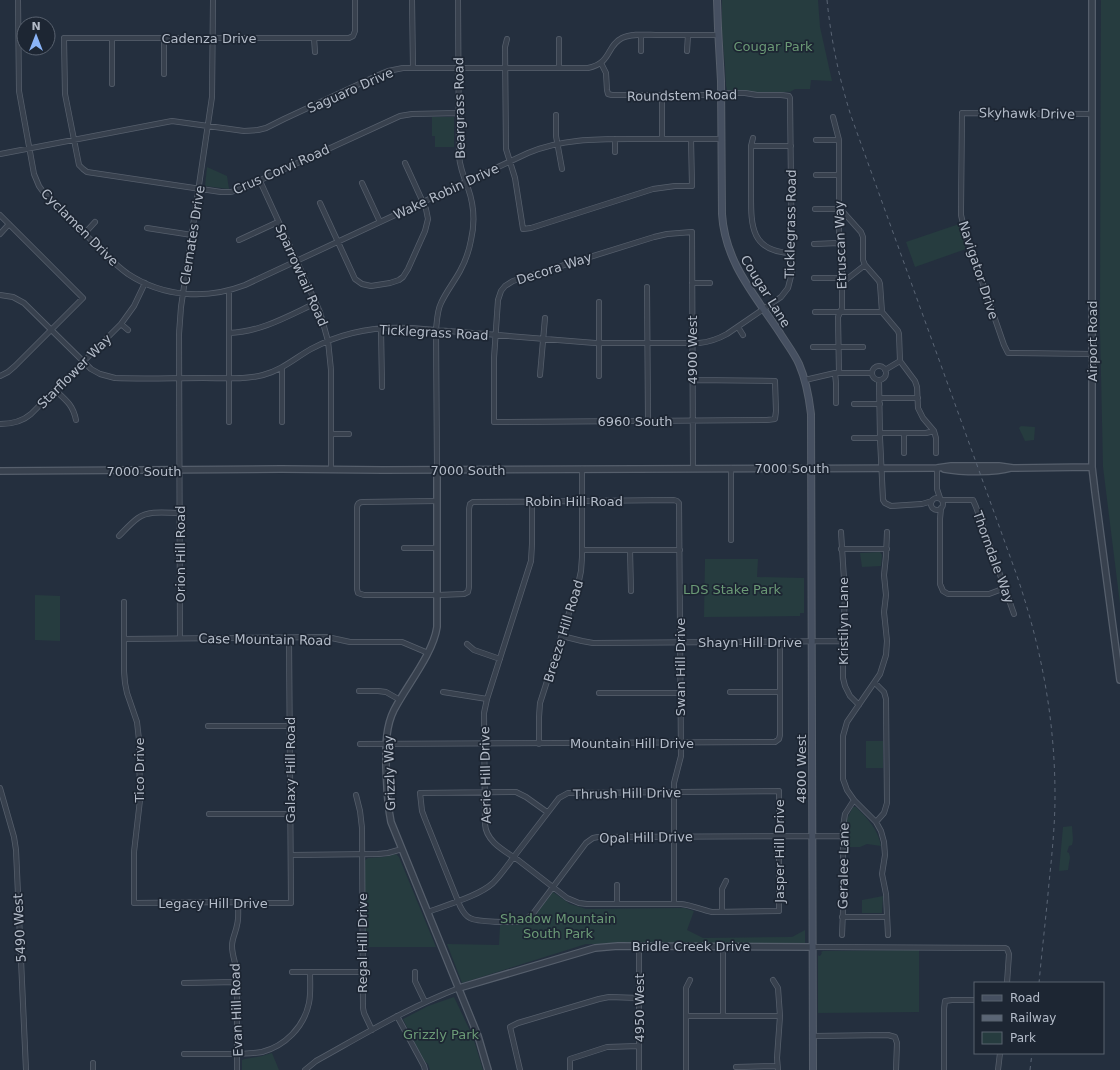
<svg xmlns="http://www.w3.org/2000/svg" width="1120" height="1070" viewBox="0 0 1120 1070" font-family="'DejaVu Sans',sans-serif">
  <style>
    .green { fill: #263c3f }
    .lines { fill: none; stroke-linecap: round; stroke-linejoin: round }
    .minor-casing { stroke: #565f6c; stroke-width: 6 }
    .tertiary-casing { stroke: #565f6c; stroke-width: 8 }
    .secondary-casing { stroke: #565f6c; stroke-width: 8 }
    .minor { stroke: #38414e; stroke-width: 4.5 }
    .tertiary { stroke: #38414e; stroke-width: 5.5 }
    .secondary { stroke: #465061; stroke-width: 6 }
    .rail { stroke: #5a6575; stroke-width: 1; stroke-dasharray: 4 4; stroke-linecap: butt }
    .labels { text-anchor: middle; stroke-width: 3.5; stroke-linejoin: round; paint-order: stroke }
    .street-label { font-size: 13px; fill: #b4bcc9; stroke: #1d2633 }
    .park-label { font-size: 13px; fill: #6b9a76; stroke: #1d2633 }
  </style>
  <rect width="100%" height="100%" fill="#242f3e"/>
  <path class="green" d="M 722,0 L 818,0 L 820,27 L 832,81 L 811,80 L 810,89 L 795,89 L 790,92 C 785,91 781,93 775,93 C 760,93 745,92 730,91 L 727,90 L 726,86 L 725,66 L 722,32 Z
    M 1101,0 L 1120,0 L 1120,604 L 1103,467 L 1100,329 Z
    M 432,117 L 454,117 L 454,147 L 435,147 L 435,136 L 432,136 Z
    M 207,167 L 227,176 L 229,189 L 205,186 Z
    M 959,224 L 966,249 L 915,267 L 906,242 Z
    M 1021,426 L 1035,427 L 1034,440 L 1025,441 L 1019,428 Z
    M 880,552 L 882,555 L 881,566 L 862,567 L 860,553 Z
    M 705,559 L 758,559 L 757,577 L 804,578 L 804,613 L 800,613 L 800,616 L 704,617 Z
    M 35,595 L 60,596 L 60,641 L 35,640 Z
    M 866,741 L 883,741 L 883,768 L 866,768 Z
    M 853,807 L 856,807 C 867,818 878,829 881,846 L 867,844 L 860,847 L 846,847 L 847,819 Z
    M 1072,826 L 1073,840 L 1072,845 L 1069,846 L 1067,852 L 1069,853 L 1070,857 L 1068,870 L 1059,871 L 1063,827 Z
    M 396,854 L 399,857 L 436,947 L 365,947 L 365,860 L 368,858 L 384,857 Z
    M 553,892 L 570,904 L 586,909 L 684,908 L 694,911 L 687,930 L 703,938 L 792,937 L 805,930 L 805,943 L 586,944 L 462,983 L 447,944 L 499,945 L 500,925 L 522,924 L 532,919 Z
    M 883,896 L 882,913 L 862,913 L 862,900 Z
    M 919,950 L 919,1012 L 818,1013 L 818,955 L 819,956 L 820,956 L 822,953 L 821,952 L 823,951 Z
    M 454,997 L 473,1037 L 483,1070 L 430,1070 L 428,1064 L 424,1061 L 403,1019 L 428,1006 Z
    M 272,1053 L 279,1070 L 242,1070 L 242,1060 L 245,1059 L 262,1056 Z"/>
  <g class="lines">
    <g class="minor-casing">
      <path id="minor" d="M 18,0 L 19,91 L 34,174 L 39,186 L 44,193 C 60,209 76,225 92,241 C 103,252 114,264 128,274 C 163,297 206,300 245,285 L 528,153 C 563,138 600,139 638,139 C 666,139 693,139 721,139
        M 355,0 L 355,31 L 353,36 L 349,38 L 64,38 L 65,94 L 79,165 L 83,169 L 87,172 L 221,192 L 231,192 L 241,189 L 400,116 L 412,114 L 459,113
        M 412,0 L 413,68
        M 641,35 L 641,51
        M 112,38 L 112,84
        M 314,38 L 315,52
        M 507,39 L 505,47 L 506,149 L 515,178 L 523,229 L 531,228 L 653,189 L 675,186 L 692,186 L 691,139
        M 559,39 L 559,68
        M 687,51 L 688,35
        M 164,74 L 164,38
        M 662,95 L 662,139
        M 1092,114 L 962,113 L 961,209 L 961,215 L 965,232 L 1004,345 L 1008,353 L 1092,354
        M 556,115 L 556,136 L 562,169
        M 833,117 L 839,140 L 839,243 L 842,250 L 842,308 L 838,317 L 839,373
        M 753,138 L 751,146 C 751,161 751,177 751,192 C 751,225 750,252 792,253
        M 615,139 L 615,152
        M 816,140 L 839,140
        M 751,146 L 791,146
        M 0,154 L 172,121 L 244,131 L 258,130 L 266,128 L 284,119 L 383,73 L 388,71 L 403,68 L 588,68 C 612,63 606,46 622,38 C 632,33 647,35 659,35 C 678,35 698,35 718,35
        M 816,175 L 839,175
        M 260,181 L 320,312 L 328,341 L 331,370 L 331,469
        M 362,183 L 380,222
        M 320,203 L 355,279 L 362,284 L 371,286 L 390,283 L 399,280 L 403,277 L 408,269 L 425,231 L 428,219 L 426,209 L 405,163
        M 815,209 L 839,209 L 844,213 L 861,232 L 863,237 L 863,260 L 865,265 L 879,281 L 880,284 L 882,312 L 898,331 L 899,334 L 900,361 L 915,381 L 917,387 L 918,408 L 923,418 L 934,431 L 936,438 L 936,453
        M 0,215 L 83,298 L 15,366 L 8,372 L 0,376
        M 147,228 L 192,235
        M 0,234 L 9,224
        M 84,234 L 95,222
        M 239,240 L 278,222
        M 814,244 L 839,243
        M 814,278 L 842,278
        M 692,283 L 710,283
        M 842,283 L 865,265
        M 647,287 L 648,421
        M 229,290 L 229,422
        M 0,295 L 13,297 L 24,303 L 91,369 L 100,374 L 115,378 C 144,379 173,378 203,378 C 223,378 244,380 263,375 C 282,370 295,358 311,349 C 342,332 376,326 411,328 L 595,343 L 699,343 C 710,342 718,339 727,334 L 781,297 L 788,288 L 792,272 L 790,98 L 789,96 L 781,95 L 757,95 L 745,93 L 727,93 L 712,95 L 612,95 L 608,94 L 607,90 L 606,73 L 601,63
        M 599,302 L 599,376
        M 815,312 L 882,312
        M 121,324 L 128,330
        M 738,327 L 743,335
        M 381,328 L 382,387
        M 229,333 C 261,332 288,316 316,303
        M 813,347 L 863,347
        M872 373a7 7 0 1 1 14 0a7 7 0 1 1-14 0Z
        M 282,368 L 282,422
        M 885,370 L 900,361
        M 835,373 L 836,383 L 836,403
        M 540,375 L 545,318
        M 692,380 L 775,381 L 776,411 L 775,419 L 767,420 C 676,421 585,422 494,422 L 494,358 L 498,300 L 501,291 L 505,286 L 513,281 L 654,237 L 667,234 L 692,232 C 692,311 693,390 693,468
        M 805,380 L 835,373 L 872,373
        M 879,380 L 880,438 L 883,500 L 885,503 L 891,506 L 922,504 L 932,501
        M 55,390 C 66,400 73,405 76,420
        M 880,398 L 918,398
        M 854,404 L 880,404
        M 0,424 C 12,424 22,422 31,414 L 121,324 L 134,306 L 145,283
        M 880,433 L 926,433 L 934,431
        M 904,433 L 904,453
        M 331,434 L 349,434
        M 854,438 L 880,438
        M 731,468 L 731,540
        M 937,468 L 937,489 L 940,498
        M 437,470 L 436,330 C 437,321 437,311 441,303 C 446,292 454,282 460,271 C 465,262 469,251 471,240 C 475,223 474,205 468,188 C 464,178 460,168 459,156 L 458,0
        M931 504a6 6 0 1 1 12 0a6 6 0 1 1-12 0Z
        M 942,500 L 973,500 L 976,507 L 1014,614
        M 437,501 L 363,502 C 359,502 357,504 357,508 L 357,589 L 358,593 L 364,595 L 438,595 L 464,594 L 468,592 L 469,587 L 469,509 L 470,504 L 473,502 L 674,500 L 677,501 L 679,503 L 681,756 L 674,783 L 674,904
        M 941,508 L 940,519 L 940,584 L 943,591 L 948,594 L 989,594 L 1005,588
        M 841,532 L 845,595 L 843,641 L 843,678 L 845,686 L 850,696 L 859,705
        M 887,532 L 886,556 L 884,575 L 886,595 L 884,612 L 887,641 L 886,655 L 880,674 L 847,722 L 843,736 L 843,779 L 847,790 L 854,800 L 876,822 L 881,831 L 884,842 L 885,855 L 882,874 L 886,894 L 888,935
        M 119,536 C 125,530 131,523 138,518 C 149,510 167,513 180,513
        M 404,548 L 437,548
        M 841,549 L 887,549
        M 582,550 L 680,550
        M 630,550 L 631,591
        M 124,602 L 124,671 L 125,683 L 127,693 L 137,722 L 139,740 L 140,800 L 134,852 L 134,903 L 229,902 L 246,903 L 291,903 L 289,638
        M 562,636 L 582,641 L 593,643 L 843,641
        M 180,638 L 179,334 L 181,307 L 212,97 L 213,0
        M 124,639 L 327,637 L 350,642 L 402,642 L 428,653
        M 467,644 L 474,650 L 500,659
        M 875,683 L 884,692 L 886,699 L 887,803 L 884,813 L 876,822
        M 359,691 L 378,691 L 386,692 L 400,700
        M 443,692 L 487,699
        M 730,692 L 780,692
        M 599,693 L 681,693
        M 208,726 L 290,726
        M 360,744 L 775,742 L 779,739 L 780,735 L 780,642
        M 539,744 L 539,717 L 540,703 L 578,585 L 581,571 L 582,557 L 582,469
        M 0,788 L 14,837 L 16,850 L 26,1070
        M 356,795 L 360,811 L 362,828 L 363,1008 L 364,1013 L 372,1030
        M 547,812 L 526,797 L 516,792 L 420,793 L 422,811 L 425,819 L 460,906 C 462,910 465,916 470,918 C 477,922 512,923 521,921 C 525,920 528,917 532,915 L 586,843 L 593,838 L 598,837 L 843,836
        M 209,814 L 291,814
        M 291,855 L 378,854 L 388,853 L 402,849
        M 617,885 L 617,904
        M 428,912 C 446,905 479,896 493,883 C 502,874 509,863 516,854 L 559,798 L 568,793 L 779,791 L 779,911 L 712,912 C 701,910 692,905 681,904 L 587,904 L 579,903 L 567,898 L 518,860 C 505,851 486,842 485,824 L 484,713 L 487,699 L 531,561 L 532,544 L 532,501
        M 722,912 L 722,889 L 726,881
        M 842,917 L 887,917
        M 842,935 L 843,911 L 843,827 L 845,814 L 854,800
        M 639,946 L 639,1070
        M 723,946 L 723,1016
        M 812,947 L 1005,948 L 1007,949 L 1009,954 L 1007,983
        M 292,972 L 363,972
        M 415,972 L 415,981 L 425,1002
        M 773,980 L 778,988 L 780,1016 L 777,1058 L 778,1070
        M 184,983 L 237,982
        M 397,1016 L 424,1066 L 425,1070
        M 686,1016 L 780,1016
        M 813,1036 L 888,1035 L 895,1037 L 897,1043 L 896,1070
        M 184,1054 C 199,1054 213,1054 228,1054 C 239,1054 251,1054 262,1052 C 285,1046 304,1027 309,1003 C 311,993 310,983 310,972
        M 93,1063 L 93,1070
        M 736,1067 L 777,1066
        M 237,1070 L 237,974 C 236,964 232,955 232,946 C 232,938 236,932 237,925 C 239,918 238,910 238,903
        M 305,1070 L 316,1061 C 363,1035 409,1007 459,988
        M 520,1070 L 510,1027 L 518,1023 L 599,999 L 609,997 L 639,998
        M 570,1070 L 570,1059 L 607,1047 L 639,1046
        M 686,1070 L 686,988 L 690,980
        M 944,1070 L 944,1009 L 945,1001 L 952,1000 L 975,1000
        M 998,1070 L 1000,1053"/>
    </g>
    <g class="tertiary-casing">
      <path id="tertiary" d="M 1092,0 L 1092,467 L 1095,492 L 1120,680
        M 944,469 C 960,472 996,473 1011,468
        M 437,470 L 437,627 C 433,654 407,685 394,710 C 385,728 386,748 386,767 C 387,786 387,803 391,822 L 478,1036 L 488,1070
        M 0,471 L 281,469 L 383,470 L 937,468 L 951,466 L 999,466 L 1013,468 L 1092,467
        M 459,988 L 595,948 L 618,946 L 812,947"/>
    </g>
    <g class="secondary-casing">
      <path id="secondary" d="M 717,0 L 718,28 L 721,81 L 722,214 C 725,262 754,294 780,333 C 786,343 794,353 799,364 C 806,380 809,397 811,414 L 813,1070"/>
    </g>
    <use href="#minor" class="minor"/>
    <use href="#tertiary" class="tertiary"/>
    <use href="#secondary" class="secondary"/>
    <path class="rail" d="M 827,0 C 831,40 839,78 851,116 L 1016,573 C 1041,646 1055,718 1055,796 C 1055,825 1052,854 1049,883 C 1046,917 1042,950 1039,983
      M 1030,1070 L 1032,1053"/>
  </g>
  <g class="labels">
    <g class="street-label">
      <text x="209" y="43">Cadenza Drive</text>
      <text transform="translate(350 90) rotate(-24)" y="5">Saguaro Drive</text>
      <text transform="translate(682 95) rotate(-1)" y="5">Roundstem Road</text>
      <text transform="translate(459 108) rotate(-91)" y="5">Beargrass Road</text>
      <text transform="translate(1027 113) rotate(1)" y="5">Skyhawk Drive</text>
      <text transform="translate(281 169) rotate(-24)" y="5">Crus Corvi Road</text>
      <text transform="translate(446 191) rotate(-25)" y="5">Wake Robin Drive</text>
      <text transform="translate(790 224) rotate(-89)" y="5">Ticklegrass Road</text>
      <text transform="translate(80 227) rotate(45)" y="5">Cyclamen Drive</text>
      <text transform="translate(192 235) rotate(-81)" y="5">Clernates Drive</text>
      <text transform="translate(840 245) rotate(-92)" y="5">Etruscan Way</text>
      <text transform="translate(554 268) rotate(-18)" y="5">Decora Way</text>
      <text transform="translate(979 270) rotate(72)" y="5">Navigator Drive</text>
      <text transform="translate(302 275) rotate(66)" y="5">Sparrowtail Road</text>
      <text transform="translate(766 291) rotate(58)" y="5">Cougar Lane</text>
      <text transform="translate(434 332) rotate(3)" y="5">Ticklegrass Road</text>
      <text transform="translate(1092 341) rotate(-90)" y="5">Airport Road</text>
      <text transform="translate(692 350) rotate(-90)" y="5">4900 West</text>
      <text transform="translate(74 371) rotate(-45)" y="5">Starflower Way</text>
      <text x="635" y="426">6960 South</text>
      <text x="792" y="473">7000 South</text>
      <text x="468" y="475">7000 South</text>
      <text x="144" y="476">7000 South</text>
      <text x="574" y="506">Robin Hill Road</text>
      <text transform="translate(180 554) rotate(-90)" y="5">Orion Hill Road</text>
      <text transform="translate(994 557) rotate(70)" y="5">Thorndale Way</text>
      <text transform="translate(843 621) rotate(-90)" y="5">Kristilyn Lane</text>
      <text transform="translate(563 631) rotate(-73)" y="5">Breeze Hill Road</text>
      <text transform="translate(265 639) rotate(1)" y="5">Case Mountain Road</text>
      <text x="750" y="647">Shayn Hill Drive</text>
      <text transform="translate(680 667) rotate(-90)" y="5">Swan Hill Drive</text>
      <text x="632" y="748">Mountain Hill Drive</text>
      <text transform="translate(801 769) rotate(-90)" y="5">4800 West</text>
      <text transform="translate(139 770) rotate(-90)" y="5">Tico Drive</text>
      <text transform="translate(290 770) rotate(-90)" y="5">Galaxy Hill Road</text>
      <text transform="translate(389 773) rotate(-92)" y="5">Grizzly Way</text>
      <text transform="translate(485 775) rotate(-91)" y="5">Aerie Hill Drive</text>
      <text transform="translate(627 793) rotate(-1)" y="5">Thrush Hill Drive</text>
      <text transform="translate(646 837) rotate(-1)" y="5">Opal Hill Drive</text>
      <text transform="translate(779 851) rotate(-90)" y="5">Jasper Hill Drive</text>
      <text transform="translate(843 866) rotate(-89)" y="5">Geralee Lane</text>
      <text x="213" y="908">Legacy Hill Drive</text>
      <text transform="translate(19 928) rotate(-93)" y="5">5490 West</text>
      <text transform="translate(362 943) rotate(-90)" y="5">Regal Hill Drive</text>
      <text x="691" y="951">Bridle Creek Drive</text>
      <text transform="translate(639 1008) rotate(-90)" y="5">4950 West</text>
      <text transform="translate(236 1010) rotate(-92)" y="5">Evan Hill Road</text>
    </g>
    <g class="park-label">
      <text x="773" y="51">Cougar Park</text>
      <text x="732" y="594">LDS Stake Park</text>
      <text x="558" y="923">Shadow Mountain<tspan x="558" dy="15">South Park</tspan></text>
      <text x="441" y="1039">Grizzly Park</text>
    </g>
  </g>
  <rect x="974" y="982" width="130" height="72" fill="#1d2633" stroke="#59626f"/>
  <rect x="982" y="995" width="20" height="6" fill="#465061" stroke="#59626f"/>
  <text x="1010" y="1002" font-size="12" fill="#b4bcc9">Road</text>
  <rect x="982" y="1015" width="20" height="6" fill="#5a6575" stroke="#59626f"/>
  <text x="1010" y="1022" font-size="12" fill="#b4bcc9">Railway</text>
  <rect x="982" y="1032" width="20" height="12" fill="#263c3f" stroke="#59626f"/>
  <text x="1010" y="1042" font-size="12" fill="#b4bcc9">Park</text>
  <g transform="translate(36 36)"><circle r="19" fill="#1d2633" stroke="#59626f"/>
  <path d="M0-3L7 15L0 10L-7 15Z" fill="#8ab4f8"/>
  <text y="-6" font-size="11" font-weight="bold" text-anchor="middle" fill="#b4bcc9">N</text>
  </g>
</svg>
